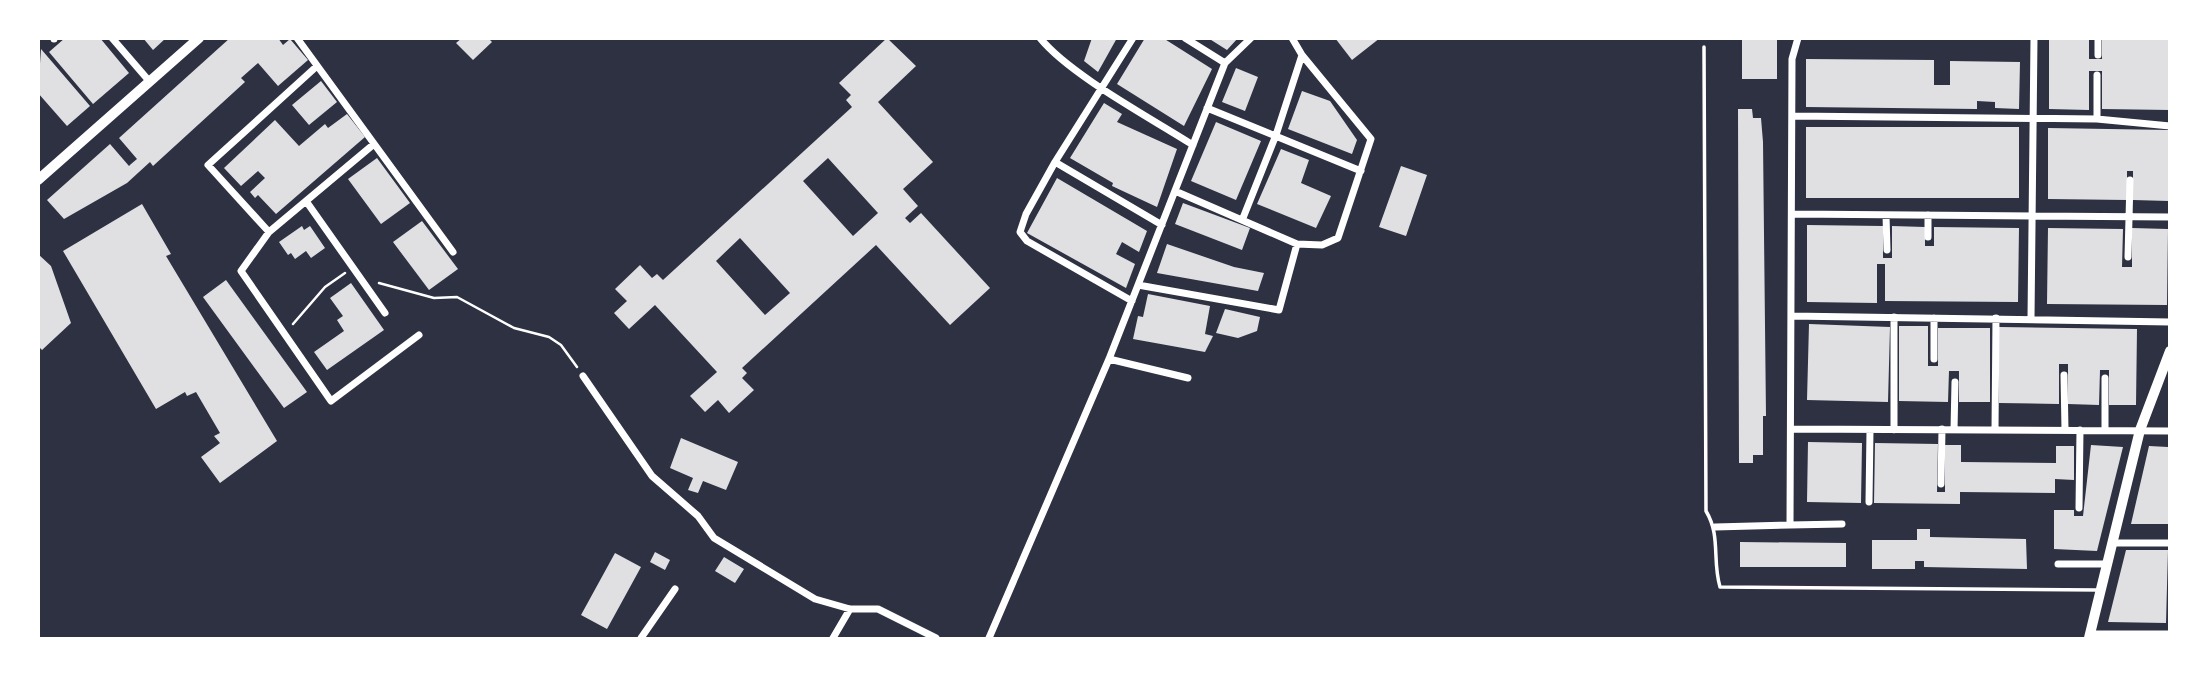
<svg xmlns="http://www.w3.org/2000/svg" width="2208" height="677" viewBox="0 0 2208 677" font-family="'Archivo Narrow',sans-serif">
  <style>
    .building { fill: #e0e0e3; fill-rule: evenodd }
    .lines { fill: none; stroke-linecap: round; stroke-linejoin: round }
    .path { stroke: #fff; stroke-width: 2.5 }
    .service { stroke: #fff; stroke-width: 3.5 }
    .minor { stroke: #fff; stroke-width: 7 }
    .tertiary { stroke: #fff; stroke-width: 10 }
    .secondary { stroke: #fff; stroke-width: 10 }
  </style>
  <rect width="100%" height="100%" fill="#2d3142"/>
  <path class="building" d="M 65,38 L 100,38 L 129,73 L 93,104 L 49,52 Z
    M 143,38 L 166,38 L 153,50 Z
    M 230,38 L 278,38 L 283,45 L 290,39 L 308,60 L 278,86 L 258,63 L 241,78 L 245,82 L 153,166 L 150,162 L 127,183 L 64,219 L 47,200 L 110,144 L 129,166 L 131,164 L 137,159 L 119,138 Z
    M 462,38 L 488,38 L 492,42 L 473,60 L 456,43 Z
    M 887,38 L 916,66 L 878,102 L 933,162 L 903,189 L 918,206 L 905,218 L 910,223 L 921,213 L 990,288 L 950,325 L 876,245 L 742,368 L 747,373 L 742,378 L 754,390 L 729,413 L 718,400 L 705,412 L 690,396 L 717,372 L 655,305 L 629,329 L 614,313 L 627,301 L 615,289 L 640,265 L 652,278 L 657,274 L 663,280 L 852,107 L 846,100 L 851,95 L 839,83 ZM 828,158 L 878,213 L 853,236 L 803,181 ZM 740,238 L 790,293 L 765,315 L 716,261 Z
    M 1092,38 L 1117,38 L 1098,72 L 1084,61 Z
    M 1145,38 L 1163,38 L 1212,69 L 1184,126 L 1117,84 Z
    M 1208,38 L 1238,38 L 1227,50 Z
    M 1335,38 L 1380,38 L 1352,60 Z
    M 1742,38 L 1777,38 L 1777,79 L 1742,79 Z
    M 2049,38 L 2089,38 L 2089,59 L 2102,59 L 2102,38 L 2170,38 L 2170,110 L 2102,109 L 2102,71 L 2089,71 L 2089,110 L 2049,109 Z
    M 41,49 L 90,106 L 67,126 L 38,93 Z
    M 1806,59 L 1934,60 L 1934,85 L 1950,85 L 1950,61 L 2020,62 L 2019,109 L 1995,108 L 1995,102 L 1977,101 L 1977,109 L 1806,107 Z
    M 1236,68 L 1258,77 L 1245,111 L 1222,102 Z
    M 321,81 L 337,102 L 309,125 L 292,105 Z
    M 1302,91 L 1330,101 L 1357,140 L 1352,154 L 1288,129 Z
    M 1104,103 L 1122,114 L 1117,122 L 1177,149 L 1157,207 L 1112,186 L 1113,183 L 1070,158 Z
    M 1738,109 L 1752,109 L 1753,118 L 1761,118 L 1763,142 L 1766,416 L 1763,416 L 1763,455 L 1753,455 L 1753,463 L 1739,463 Z
    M 347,114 L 365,137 L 276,214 L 258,195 L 255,198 L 250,192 L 265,178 L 258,171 L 241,186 L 224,168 L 275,120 L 299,146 L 325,124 L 328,128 Z
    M 1216,122 L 1261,141 L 1236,200 L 1191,181 Z
    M 1806,127 L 2019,127 L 2019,198 L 1806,198 Z
    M 2048,128 L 2169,130 L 2169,201 L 2133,200 L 2133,171 L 2127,171 L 2127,200 L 2048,199 Z
    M 1281,149 L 1309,160 L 1301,183 L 1331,196 L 1316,228 L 1257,204 Z
    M 377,158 L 410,203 L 381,224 L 348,179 Z
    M 1401,166 L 1427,175 L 1406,236 L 1379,227 Z
    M 1057,178 L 1147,231 L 1139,252 L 1122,242 L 1116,254 L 1135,264 L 1126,288 L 1027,233 Z
    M 1183,203 L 1250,228 L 1242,250 L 1175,224 Z
    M 142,204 L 171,254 L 166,256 L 277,441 L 220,483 L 201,457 L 220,443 L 214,436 L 220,433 L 196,392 L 187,396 L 185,392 L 156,409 L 63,251 Z
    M 422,221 L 458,269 L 429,290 L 393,242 Z
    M 1807,225 L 1883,226 L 1883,258 L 1892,258 L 1892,226 L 1925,227 L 1925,246 L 1934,246 L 1934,227 L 2019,228 L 2018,302 L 1885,301 L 1885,264 L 1877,264 L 1877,303 L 1807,302 Z
    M 302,226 L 304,230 L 310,226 L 325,248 L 311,258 L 306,251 L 295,259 L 291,253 L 288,255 L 279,242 Z
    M 2048,228 L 2123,229 L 2122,267 L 2132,267 L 2132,228 L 2168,229 L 2167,305 L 2047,304 Z
    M 1167,244 L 1234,267 L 1264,273 L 1258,291 L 1157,273 Z
    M 38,254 L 51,266 L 71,323 L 42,350 L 38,346 Z
    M 226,280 L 307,392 L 284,408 L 203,297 Z
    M 351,283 L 384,330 L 327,370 L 314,352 L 344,331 L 337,320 L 343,316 L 330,298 Z
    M 1148,294 L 1210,306 L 1205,334 L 1213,336 L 1205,352 L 1133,339 L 1138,316 L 1143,317 Z
    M 1225,309 L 1260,317 L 1257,331 L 1238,338 L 1216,333 Z
    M 1809,324 L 1890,327 L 1888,402 L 1807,400 Z
    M 1899,326 L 1928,326 L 1928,366 L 1938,366 L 1938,328 L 1990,328 L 1990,402 L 1959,402 L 1959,371 L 1949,371 L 1948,402 L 1899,401 Z
    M 1999,327 L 2137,329 L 2136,405 L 2109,405 L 2109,370 L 2100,370 L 2099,405 L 2068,404 L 2068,364 L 2059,364 L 2059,404 L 1999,403 Z
    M 681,438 L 738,462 L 726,490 L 703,481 L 698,493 L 688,490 L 693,478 L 670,468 Z
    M 1808,442 L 1862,443 L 1861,503 L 1807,502 Z
    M 1875,443 L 1938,444 L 1937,492 L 1945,492 L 1945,445 L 1961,445 L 1961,462 L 2056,463 L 2056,446 L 2074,446 L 2074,480 L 2055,479 L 2055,493 L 1960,492 L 1960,504 L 1874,503 Z
    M 2091,445 L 2123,447 L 2097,551 L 2054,549 L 2054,510 L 2074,510 L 2074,516 L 2083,516 Z
    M 2149,446 L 2168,447 L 2169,524 L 2131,524 Z
    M 1917,529 L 1930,529 L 1930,537 L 2026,539 L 2027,569 L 1924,567 L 1924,561 L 1915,561 L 1915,569 L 1872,569 L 1872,540 L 1917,540 Z
    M 1740,542 L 1846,543 L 1846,567 L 1740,567 Z
    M 2126,550 L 2168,550 L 2166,623 L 2108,622 Z
    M 655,552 L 670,560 L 665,570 L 650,562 Z
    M 615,553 L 641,567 L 607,629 L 581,615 Z
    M 724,557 L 744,569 L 735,583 L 715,571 Z"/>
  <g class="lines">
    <path class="path" d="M 379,283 L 434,298 L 457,297 L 514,328 L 549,337 L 561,345 L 577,367
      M 293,324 L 325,287 L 345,273"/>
    <path class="service" d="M 1704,47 L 1706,511 C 1721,536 1712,560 1720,587 L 2098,590"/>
    <path class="minor" d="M 112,38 L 150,82
      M 297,38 L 453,252
      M 1040,38 C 1070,75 1151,118 1193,145
      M 1185,38 L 1225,63
      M 2098,38 L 2098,55
      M 54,39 L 54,38
      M 2097,75 L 2097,119
      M 1207,108 L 1361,171
      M 1792,116 L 2097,119 L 2170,126
      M 374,144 L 269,232 L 241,271 L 331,401 L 419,335
      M 1055,162 L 1162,225
      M 1175,191 L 1297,244 L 1322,245 L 1338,238 L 1371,139 L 1302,55 L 1292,38
      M 306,201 L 385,313
      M 1793,214 L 2170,217
      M 1886,215 L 1887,250
      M 1243,218 L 1276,135 L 1302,55
      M 269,232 L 208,165 L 317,66
      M 1928,237 L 1928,215
      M 2128,257 L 2130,180
      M 1138,285 L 1279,310 L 1297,244
      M 1132,301 L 1027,241 L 1020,232 L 1026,214 L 1055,162 L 1133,38
      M 1791,316 L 2170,322
      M 2031,319 L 2034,38
      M 1109,359 L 1188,378
      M 1934,359 L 1934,318
      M 2064,375 L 2065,430
      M 583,376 L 652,476 L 698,516 L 714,538 L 815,599 L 850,609 L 878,609 L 936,638
      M 2105,378 L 2105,430
      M 1791,429 L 2170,431
      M 1995,429 L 1996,318
      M 1894,430 L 1894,317
      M 1954,430 L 1955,382
      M 1941,484 L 1942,429
      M 1869,502 L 1870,430
      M 2079,508 L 2080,430
      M 1790,525 L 1842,524
      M 1715,527 L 1790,525 L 1792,59 L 1798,38
      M 2113,543 L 2170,543
      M 2058,564 L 2108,564
      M 2090,634 L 2170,634
      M 641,638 L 675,589
      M 833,638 L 850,609
      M 989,638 L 1109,359 L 1225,63 L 1251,38"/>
    <path class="tertiary" d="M 2089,638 L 2140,430 L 2170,351"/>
    <path class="secondary" d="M 38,180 L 199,38"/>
  </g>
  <rect width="2208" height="677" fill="none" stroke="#ffffff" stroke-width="80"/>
</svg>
